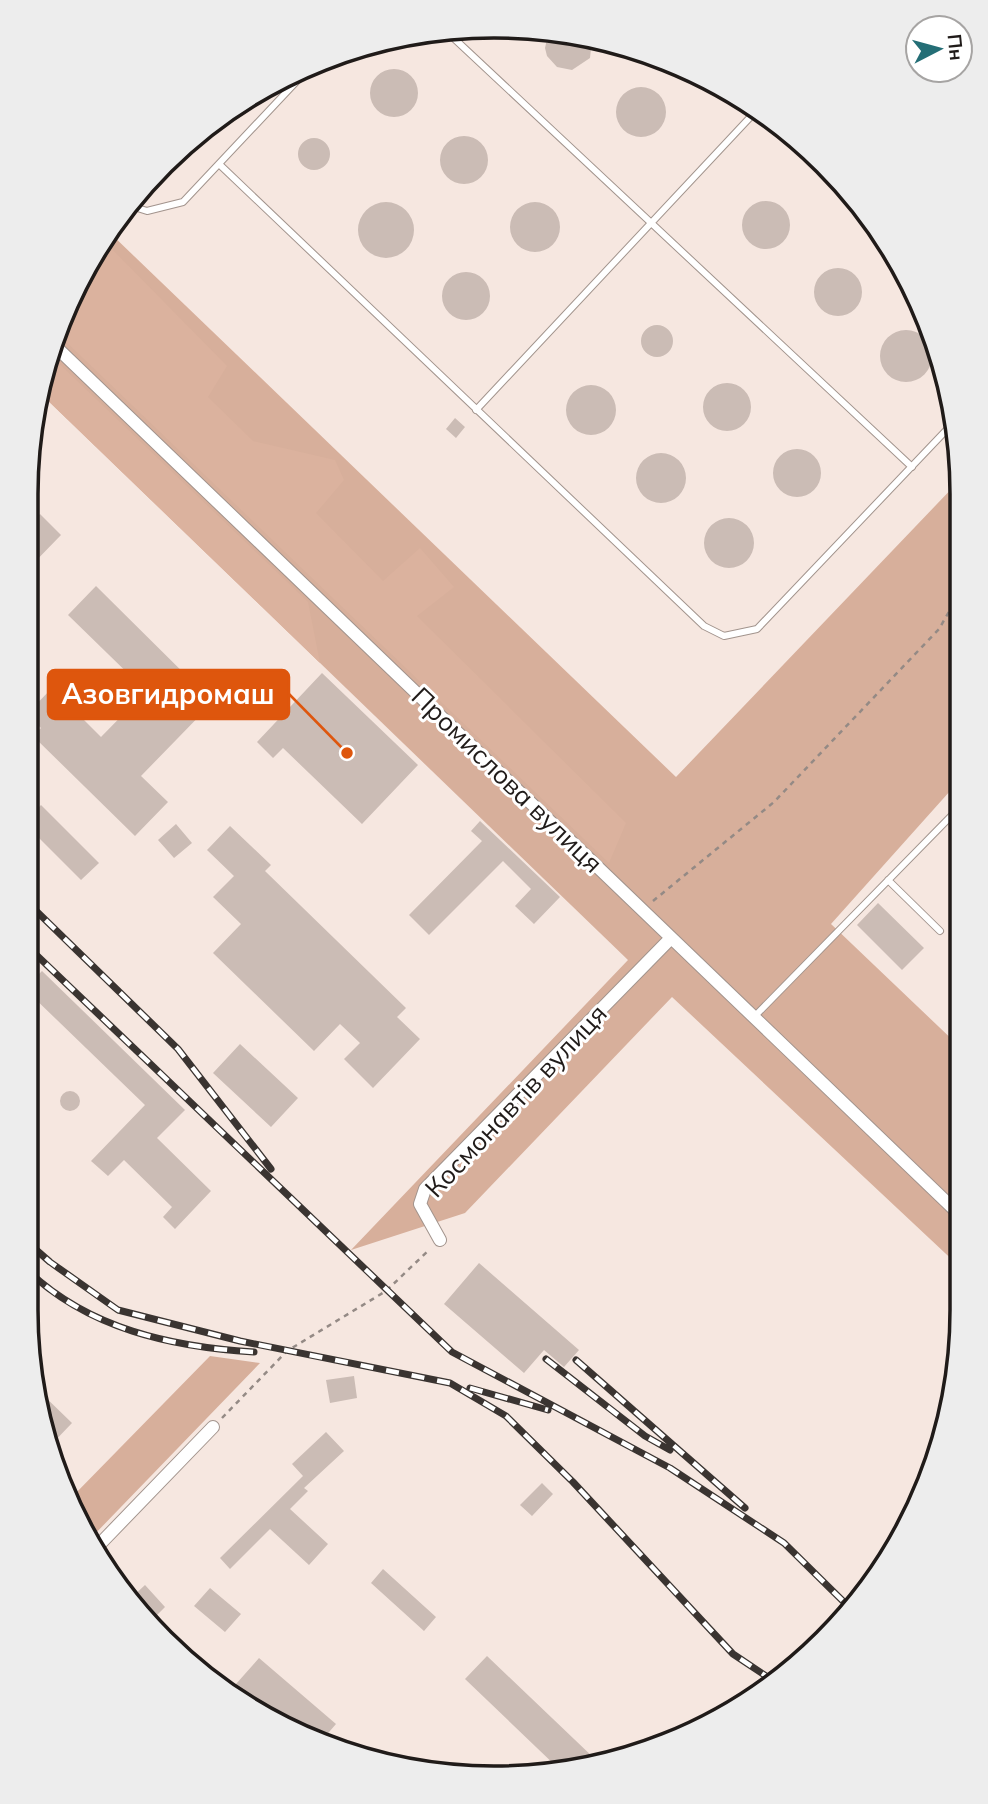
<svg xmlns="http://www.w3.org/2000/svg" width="988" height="1804" viewBox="0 0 988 1804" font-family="Mulish,sans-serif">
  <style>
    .green { fill: #d7af9b }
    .forest { fill: #dbb29e }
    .building { fill: #cbbcb5 }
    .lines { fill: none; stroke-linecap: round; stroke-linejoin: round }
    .lane-casing { stroke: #a2948d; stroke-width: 8 }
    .street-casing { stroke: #a2948d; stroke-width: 14 }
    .path { stroke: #948a85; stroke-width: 2.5; stroke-dasharray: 5 5; stroke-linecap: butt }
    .lane { stroke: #fff; stroke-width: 6 }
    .street { stroke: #fff; stroke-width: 12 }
    .rail-casing { stroke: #3a3431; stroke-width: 7 }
    .rail { stroke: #fff; stroke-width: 4.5; stroke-dasharray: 13; stroke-linecap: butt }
    .labels { text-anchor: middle; stroke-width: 6; stroke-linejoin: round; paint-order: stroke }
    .street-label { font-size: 26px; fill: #201b19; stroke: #fff }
    .rim { fill: none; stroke: #201b19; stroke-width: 3.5 }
    .leader { fill: none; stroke: #de560d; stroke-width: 2.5 }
    .callout-dot { fill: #de560d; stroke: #fff; stroke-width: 2.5 }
    .callout { fill: #de560d; stroke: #de560d; stroke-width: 2.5 }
    .callout-label { font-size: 28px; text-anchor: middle; font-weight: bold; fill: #fff }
  </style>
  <rect width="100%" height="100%" fill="#f6e7e0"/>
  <path class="green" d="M 109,232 L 676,777 L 958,482 L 959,781 L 831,924 L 960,1047 L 961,1268 L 672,997 L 465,1213 L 351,1250 L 628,960 L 39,392 L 42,373 L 89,260 Z
    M 210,1356 L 260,1363 L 92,1537 L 71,1498 Z"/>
  <path class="forest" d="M 103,240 L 227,366 L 208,397 L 253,441 L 335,460 L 344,480 L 316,513 L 383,581 L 420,548 L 454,587 L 417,616 L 626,823 L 609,863 L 58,334 L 89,260 Z
    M 50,355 L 308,602 L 320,663 L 39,392 Z"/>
  <path class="building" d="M 549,30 L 592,39 L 590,58 L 572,70 L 557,67 L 547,56 L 545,48 Z
    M370 93a24 24 0 1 1 48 0a24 24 0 1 1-48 0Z
    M616 112a25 25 0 1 1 50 0a25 25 0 1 1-50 0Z
    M440 160a24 24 0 1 1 48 0a24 24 0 1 1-48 0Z
    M298 154a16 16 0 1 1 32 0a16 16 0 1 1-32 0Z
    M742 225a24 24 0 1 1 48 0a24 24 0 1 1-48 0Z
    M510 227a25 25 0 1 1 50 0a25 25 0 1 1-50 0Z
    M358 230a28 28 0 1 1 56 0a28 28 0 1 1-56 0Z
    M814 292a24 24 0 1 1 48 0a24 24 0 1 1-48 0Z
    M442 296a24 24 0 1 1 48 0a24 24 0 1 1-48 0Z
    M641 341a16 16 0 1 1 32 0a16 16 0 1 1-32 0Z
    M880 356a26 26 0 1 1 52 0a26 26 0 1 1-52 0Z
    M703 407a24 24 0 1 1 48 0a24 24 0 1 1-48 0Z
    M566 410a25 25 0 1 1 50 0a25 25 0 1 1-50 0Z
    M 455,418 L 465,427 L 456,438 L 446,429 Z
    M773 473a24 24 0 1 1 48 0a24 24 0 1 1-48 0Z
    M636 478a25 25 0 1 1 50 0a25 25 0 1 1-50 0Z
    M 40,514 L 61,535 L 27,570 L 27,528 Z
    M704 543a25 25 0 1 1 50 0a25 25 0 1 1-50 0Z
    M 96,586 L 213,702 L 141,776 L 168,802 L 135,836 L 33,736 L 41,728 L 27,714 L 52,688 L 101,737 L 146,691 L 68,615 Z
    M 322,673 L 418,765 L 362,824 L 283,748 L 273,758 L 257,742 Z
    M 41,805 L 99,863 L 81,880 L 27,826 L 27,819 Z
    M 480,821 L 560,897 L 534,924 L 515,906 L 531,889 L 503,861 L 429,935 L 409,915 L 482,841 L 471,831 Z
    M 176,824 L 192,843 L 174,858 L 158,840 Z
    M 230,826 L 271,865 L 265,871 L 406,1008 L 397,1017 L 420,1039 L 373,1088 L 344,1059 L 360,1043 L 340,1024 L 314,1051 L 213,953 L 241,924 L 213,897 L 234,876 L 207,850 Z
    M 878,903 L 924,948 L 902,970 L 857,925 Z
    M 42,971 L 185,1110 L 157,1138 L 211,1191 L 175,1229 L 163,1217 L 172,1207 L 124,1160 L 108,1176 L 91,1161 L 145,1105 L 27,991 L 27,986 Z
    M 240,1044 L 298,1098 L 271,1127 L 213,1073 Z
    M60 1101a10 10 0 1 1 20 0a10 10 0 1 1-20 0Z
    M 479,1263 L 579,1350 L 564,1367 L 544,1350 L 524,1373 L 444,1304 Z
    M 354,1376 L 357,1398 L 330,1403 L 326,1380 Z
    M 40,1392 L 72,1423 L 49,1447 Z
    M 326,1432 L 344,1451 L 304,1488 L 308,1491 L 290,1509 L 328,1544 L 309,1565 L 270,1529 L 230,1569 L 220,1558 L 303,1476 L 292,1464 Z
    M 542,1483 L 553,1494 L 532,1516 L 520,1505 Z
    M 383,1569 L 436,1617 L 424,1631 L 371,1583 Z
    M 145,1585 L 165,1607 L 151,1621 L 129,1600 Z
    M 210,1588 L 241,1614 L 225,1632 L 194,1606 Z
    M 487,1656 L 596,1760 L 559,1769 L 465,1679 Z
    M 259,1658 L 336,1724 L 323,1739 L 235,1699 L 228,1693 Z"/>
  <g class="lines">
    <g class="lane-casing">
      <path id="lane" d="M 445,30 L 912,467
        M 219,164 L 704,626 L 724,636 L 757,629 L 955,421
        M 128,205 L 147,211 L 183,202 L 311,66
        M 476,410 L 756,111
        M 888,880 L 940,931
        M 754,1017 L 959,808"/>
    </g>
    <g class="street-casing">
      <path id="street" d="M 54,345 L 960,1215
        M 440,1240 L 420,1204 L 425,1189 L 671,938
        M 97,1547 L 213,1427"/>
    </g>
    <path class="path" d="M 653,901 L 774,802 L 939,629 L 958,596
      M 222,1418 L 287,1351 L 386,1291 L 430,1249"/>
    <use href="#lane" class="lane"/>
    <use href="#street" class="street"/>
    <g class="rail-casing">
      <path id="rail" d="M 27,902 L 178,1049 L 271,1169
        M 27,946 L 452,1352 L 670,1468 L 784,1543 L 848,1606
        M 26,1241 L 50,1262 L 118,1310 L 240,1341 L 450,1383 L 506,1416 L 573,1482 L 733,1654 L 772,1680
        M 26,1269 C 88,1329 172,1347 254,1352
        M 546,1359 L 645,1436 L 670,1450
        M 576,1360 L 745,1508
        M 470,1388 L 548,1410"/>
    </g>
    <use href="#rail" class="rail"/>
  </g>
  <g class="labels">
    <g class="street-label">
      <text transform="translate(507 780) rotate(44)" y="9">Промислова вулиця</text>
      <text transform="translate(516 1101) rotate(-47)" y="9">Космонавтів вулиця</text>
    </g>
  </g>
  <path d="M0 0H988V1804H0ZM494 38H494A456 456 0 0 1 950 494V1310A456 456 0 0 1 494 1766H494A456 456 0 0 1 38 1310V494A456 456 0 0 1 494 38Z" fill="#ededed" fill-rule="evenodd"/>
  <path class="rim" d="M494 38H494A456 456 0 0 1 950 494V1310A456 456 0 0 1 494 1766H494A456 456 0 0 1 38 1310V494A456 456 0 0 1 494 38Z"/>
  <path class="leader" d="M347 753L289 694"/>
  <circle class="callout-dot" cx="347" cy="753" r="7"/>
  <rect class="callout" x="48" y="670" width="241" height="49" rx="7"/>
  <g class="callout-label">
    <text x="168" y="704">Азовгидромаш</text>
  </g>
  <g transform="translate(939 49) rotate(84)"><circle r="33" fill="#ffffff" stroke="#a6a4a3" stroke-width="2"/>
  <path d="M0-5L12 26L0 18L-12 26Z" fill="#246e76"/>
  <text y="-10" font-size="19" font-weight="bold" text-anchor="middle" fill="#201b19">Пн</text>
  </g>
</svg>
